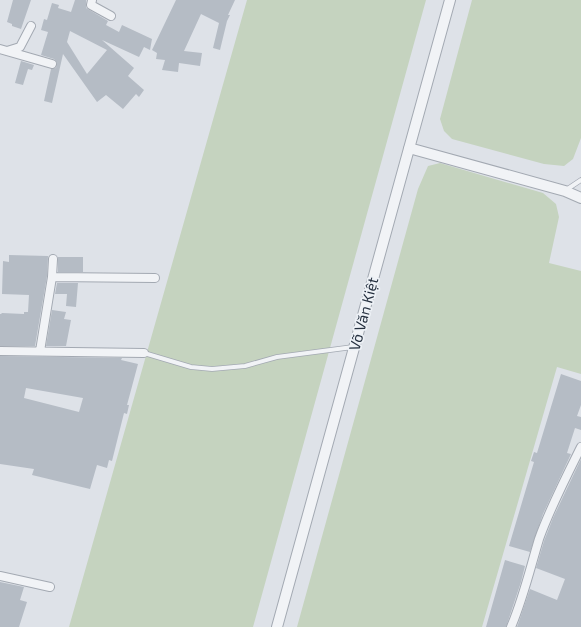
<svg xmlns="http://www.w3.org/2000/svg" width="581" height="627" viewBox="0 0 581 627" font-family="'Exo 2',sans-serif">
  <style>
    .green { fill: #c5d3bf }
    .building { fill: #b5bcc5; fill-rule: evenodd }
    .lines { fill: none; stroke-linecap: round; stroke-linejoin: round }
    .service-casing { stroke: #a3a9b2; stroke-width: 5.5 }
    .minor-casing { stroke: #a3a9b2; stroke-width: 10 }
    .tertiary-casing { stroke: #a3a9b2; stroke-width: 12 }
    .service { stroke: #f1f3f6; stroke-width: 4 }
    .minor { stroke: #f1f3f6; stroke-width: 8 }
    .tertiary { stroke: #f1f3f6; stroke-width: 10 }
    .labels { text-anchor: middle; stroke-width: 3.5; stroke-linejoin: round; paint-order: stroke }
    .street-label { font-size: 15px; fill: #263140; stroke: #edf1f6 }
  </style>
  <rect width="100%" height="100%" fill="#dee2e8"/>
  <path class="green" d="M 247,0 L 426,0 L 253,627 L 69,627 Z
    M 472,0 L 581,0 L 581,138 L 573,159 L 564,166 L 544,164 L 452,139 L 444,131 L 440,119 Z
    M 440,163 L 543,193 L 556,204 L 559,217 L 549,263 L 581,271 L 581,374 L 557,367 L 482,627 L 297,627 L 418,189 L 428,166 Z"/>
  <path class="building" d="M 13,0 L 31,0 L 21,29 L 12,26 L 12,24 L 7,22 Z
    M 75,0 L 86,0 L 86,8 L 108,21 L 106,25 L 119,32 L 122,25 L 152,39 L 150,50 L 144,47 L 139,57 L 102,40 L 134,68 L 128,76 L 144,90 L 139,97 L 136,94 L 123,109 L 106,95 L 97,102 L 63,54 L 52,103 L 44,101 L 51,69 L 56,68 L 57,63 L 54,59 L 41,55 L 48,32 L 41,30 L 44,19 L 47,20 L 52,3 L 59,5 L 58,8 L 71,12 ZM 70,31 L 107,50 L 87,74 L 67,42 Z
    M 176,0 L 235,0 L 228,15 L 230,15 L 227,21 L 220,50 L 213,48 L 219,23 L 201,14 L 184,51 L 202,53 L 200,66 L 179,63 L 178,72 L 162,70 L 165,60 L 156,59 L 157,53 L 152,50 Z
    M 21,61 L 34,65 L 32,70 L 28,69 L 23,85 L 15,83 Z
    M 9,255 L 48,256 L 47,276 L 35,346 L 0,346 L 0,314 L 1,314 L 2,313 L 24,314 L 24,312 L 28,312 L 29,295 L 2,294 L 3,261 L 9,262 Z
    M 58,257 L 83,257 L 83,272 L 58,272 Z
    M 57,283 L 78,283 L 76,307 L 66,306 L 67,294 L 55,294 Z
    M 52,310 L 66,312 L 64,319 L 71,320 L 66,346 L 46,346 Z
    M 0,356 L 122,358 L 121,360 L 138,364 L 127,405 L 129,405 L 127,414 L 124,413 L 112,461 L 109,460 L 107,468 L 97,465 L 90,489 L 32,475 L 34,469 L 0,464 ZM 26,388 L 83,398 L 79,412 L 24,398 Z
    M 561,374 L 581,381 L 581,405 L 577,416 L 581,417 L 581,430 L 575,428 L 567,453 L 571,454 L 543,514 L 530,552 L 509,546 L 534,462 L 531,461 L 534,452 L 537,453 Z
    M 581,459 L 581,627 L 517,627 L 530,589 L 557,600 L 565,579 L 536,568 L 544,541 L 553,518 Z
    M 505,560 L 525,566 L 521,582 L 506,627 L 486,627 Z
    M 0,582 L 24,587 L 20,600 L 27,602 L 19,627 L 0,627 Z"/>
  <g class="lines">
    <g class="service-casing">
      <path id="service" d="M 566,190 L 581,180
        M 144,353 L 191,367 L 212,369 L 245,366 L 277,357 L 353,347"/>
    </g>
    <g class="minor-casing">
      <path id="minor" d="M 92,0 L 91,5 L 111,16
        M 0,49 L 52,64
        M 7,51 L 20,47 L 31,26
        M 52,277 L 155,278
        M 0,351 L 144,353
        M 40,351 L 52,277 L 53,259
        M 0,576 L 50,587
        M 511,627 C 523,599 530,569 539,539 C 550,508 566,477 581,447"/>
    </g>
    <g class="tertiary-casing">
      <path id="tertiary" d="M 409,148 L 565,191 L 581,198
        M 277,627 L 450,0"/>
    </g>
    <use href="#service" class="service"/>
    <use href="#minor" class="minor"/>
    <use href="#tertiary" class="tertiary"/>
  </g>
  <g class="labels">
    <g class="street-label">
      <text transform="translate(364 314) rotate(-75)" y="5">Võ Văn Kiệt</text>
    </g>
  </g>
</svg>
